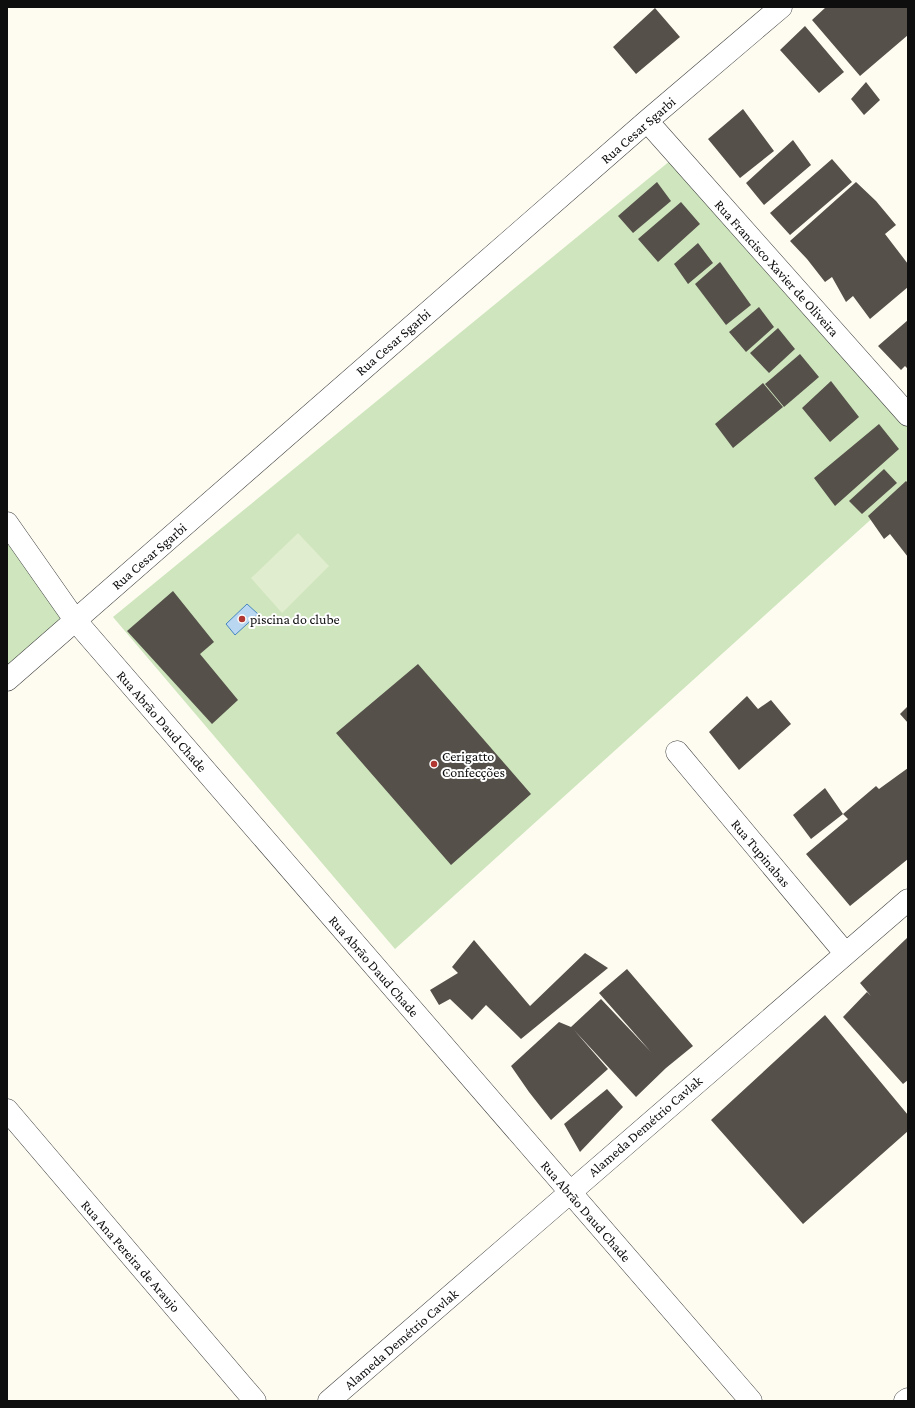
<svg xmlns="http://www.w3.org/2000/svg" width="915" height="1408" viewBox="0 0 915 1408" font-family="'Crimson Pro',serif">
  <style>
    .green { fill: #cee5bd }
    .pitch { fill: #e0edce }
    .water { fill: #b9d7f0; stroke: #4786c1 }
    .building { fill: #56504b }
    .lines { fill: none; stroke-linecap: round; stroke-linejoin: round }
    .minor-casing { stroke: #414141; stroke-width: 23 }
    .minor { stroke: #fff; stroke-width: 22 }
    .poi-dot { fill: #b13733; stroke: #fff; stroke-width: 1.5 }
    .labels { text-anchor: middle; stroke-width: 4; stroke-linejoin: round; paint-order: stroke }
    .street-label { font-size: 14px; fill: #0e0e0e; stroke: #fff }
    .poi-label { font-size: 14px; fill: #0e0e0e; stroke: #fff; text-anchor: start }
  </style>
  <rect width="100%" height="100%" fill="#fefcf0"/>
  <path class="green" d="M 676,156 L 908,416 L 908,486 L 395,949 L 113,617 Z
    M 7,541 L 75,620 L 7,680 Z"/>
  <path class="pitch" d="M 298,533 L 329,566 L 282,613 L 251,578 Z"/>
  <path class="water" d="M 247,604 L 258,614 L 235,635 L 226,624 Z"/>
  <path class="building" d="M 826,7 L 908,7 L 908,35 L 860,76 L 812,20 Z
    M 655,8 L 680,37 L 636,74 L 613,47 Z
    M 805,26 L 844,72 L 819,93 L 780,50 Z
    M 866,82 L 880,100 L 864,115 L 851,99 Z
    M 743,109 L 774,151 L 740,178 L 708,139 Z
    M 793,140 L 811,165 L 764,205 L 746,183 Z
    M 832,159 L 852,182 L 790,235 L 770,213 Z
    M 657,182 L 671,201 L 633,233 L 618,216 Z
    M 856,182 L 876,201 L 896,225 L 885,234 L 908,264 L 908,287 L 870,319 L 853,296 L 846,302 L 832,277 L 825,282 L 807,259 L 790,241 Z
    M 681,202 L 700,224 L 658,262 L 638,239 Z
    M 698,243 L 713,263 L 688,284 L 674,264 Z
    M 720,262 L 751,305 L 726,325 L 695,284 Z
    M 759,307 L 774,327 L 746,352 L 729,332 Z
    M 908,320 L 908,369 L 905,366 L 901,370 L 878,346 Z
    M 778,328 L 795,349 L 769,373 L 750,353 Z
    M 800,354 L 819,377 L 784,407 L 765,384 Z
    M 831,381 L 859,417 L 830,442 L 802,408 Z
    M 763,383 L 783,407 L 733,448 L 715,424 Z
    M 879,424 L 899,449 L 835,506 L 814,478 Z
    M 884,469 L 897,483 L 862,514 L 849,501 Z
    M 906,481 L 908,483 L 908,557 L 890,534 L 884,539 L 868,516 Z
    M 173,591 L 214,642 L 200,654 L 238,700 L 212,724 L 127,631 Z
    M 418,664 L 531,794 L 451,865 L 336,733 Z
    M 747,696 L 758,709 L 771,700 L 791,724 L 739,770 L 709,732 Z
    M 908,706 L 908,723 L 900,714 Z
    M 908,768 L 908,859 L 850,906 L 806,854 L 848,819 L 843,814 L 876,786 L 879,789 Z
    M 825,788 L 843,814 L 811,839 L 793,815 Z
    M 908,937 L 908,1080 L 903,1084 L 843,1017 L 867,992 L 871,996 L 860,983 Z
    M 474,940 L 530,1006 L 585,953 L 608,968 L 521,1039 L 486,1005 L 472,1020 L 450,999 L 439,1005 L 430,990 L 458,973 L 452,967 Z
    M 627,969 L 693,1046 L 666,1068 L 636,1097 L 574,1030 L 608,1069 L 551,1120 L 529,1092 L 511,1066 L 559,1022 L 571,1027 L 601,999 L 651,1052 L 599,993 Z
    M 825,1015 L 908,1115 L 908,1131 L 803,1224 L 711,1120 Z
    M 607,1089 L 623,1107 L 580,1152 L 564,1124 Z"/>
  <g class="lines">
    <g class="minor-casing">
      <path id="minor" d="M 647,121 L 908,415
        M 7,523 L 75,620 L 751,1401
        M 7,680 L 647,121 L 781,7
        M 677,752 L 845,953
        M 7,1110 L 255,1401
        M 329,1401 L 908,900
        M 905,1401 L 908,1399"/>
    </g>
    <use href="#minor" class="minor"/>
  </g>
  <g class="poi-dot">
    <circle cx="242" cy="619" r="4"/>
    <circle cx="434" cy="764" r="4"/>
  </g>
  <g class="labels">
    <g class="street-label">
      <text transform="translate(638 130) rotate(-41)" y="5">Rua Cesar Sgarbi</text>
      <text transform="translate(777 268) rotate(48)" y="5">Rua Francisco Xavier de Oliveira</text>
      <text transform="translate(393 342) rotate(-41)" y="5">Rua Cesar Sgarbi</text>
      <text transform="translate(149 556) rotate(-41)" y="5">Rua Cesar Sgarbi</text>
      <text transform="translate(162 721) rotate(49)" y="5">Rua Abrão Daud Chade</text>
      <text transform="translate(761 853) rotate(50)" y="5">Rua Tupinabas</text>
      <text transform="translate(374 966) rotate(49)" y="5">Rua Abrão Daud Chade</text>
      <text transform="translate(645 1126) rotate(-41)" y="5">Alameda Demétrio Cavlak</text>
      <text transform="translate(586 1211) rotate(49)" y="5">Rua Abrão Daud Chade</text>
      <text transform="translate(131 1256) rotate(49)" y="5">Rua Ana Pereira de Araujo</text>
      <text transform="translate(401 1339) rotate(-41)" y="5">Alameda Demétrio Cavlak</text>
    </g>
    <g class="poi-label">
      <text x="250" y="624">piscina do clube</text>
      <text x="442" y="761">Cerigatto<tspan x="442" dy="16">Confecções</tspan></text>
    </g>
  </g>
  <rect width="915" height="1408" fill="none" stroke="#0e0e0e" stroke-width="16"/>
</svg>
